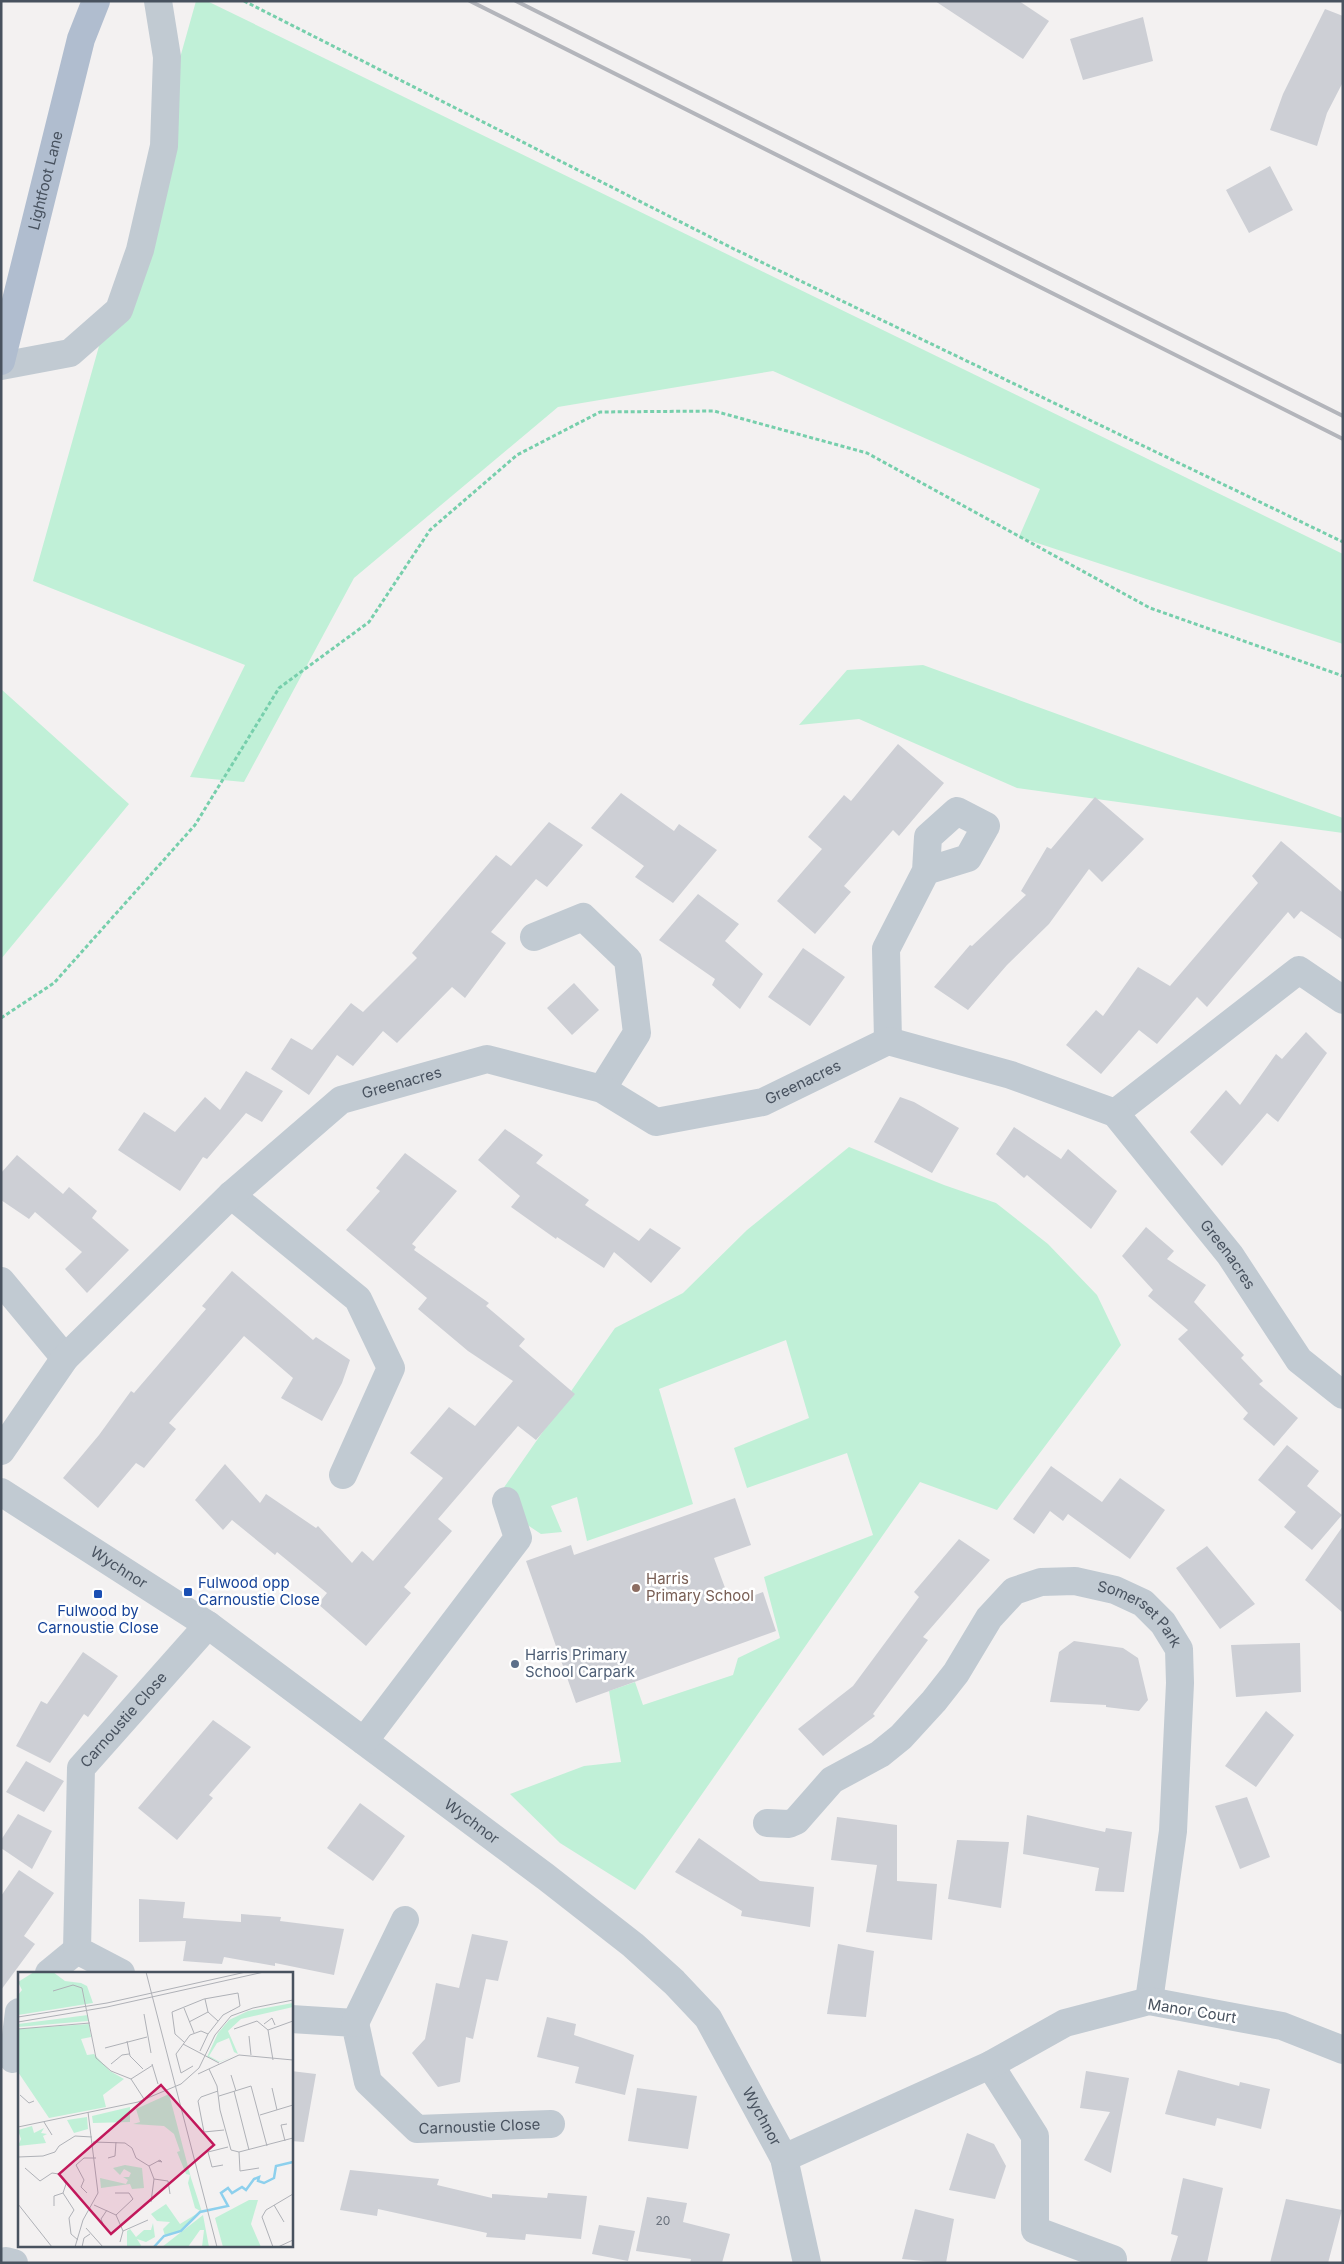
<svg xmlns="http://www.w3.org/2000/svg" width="1344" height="2264" viewBox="0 0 1344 2264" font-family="Inter,sans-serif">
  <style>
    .green { fill: #c0f0d7 }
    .building { fill: #cdcfd5 }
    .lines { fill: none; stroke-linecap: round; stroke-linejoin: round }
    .path { stroke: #77cfac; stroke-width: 3; stroke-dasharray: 4 2.5; stroke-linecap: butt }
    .minor { stroke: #c1cad2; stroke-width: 28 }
    .major { stroke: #b0bdcf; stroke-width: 28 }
    .rail { stroke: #b3b5bb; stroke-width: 4 }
    .education-dot { fill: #8d6e63; stroke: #fff; stroke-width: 2 }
    .transit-dot { fill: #1a4fb4; stroke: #fff; stroke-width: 2 }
    .service-dot { fill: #5c6f8a; stroke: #fff; stroke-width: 2 }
    .labels { text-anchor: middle; stroke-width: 5; stroke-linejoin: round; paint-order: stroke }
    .number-label { font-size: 12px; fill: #69717c }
    .street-label { font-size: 15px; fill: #48525f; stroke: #fff }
    .education-label { font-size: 15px; fill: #785e54; stroke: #fff; text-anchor: start }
    .transit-label { font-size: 15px; fill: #164399; stroke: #fff; text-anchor: start }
    .service-label { font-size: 15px; fill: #4e5e75; stroke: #fff; text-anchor: start }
    .inset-river { fill: none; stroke: #8dd0ed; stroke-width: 2.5 }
    .inset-road { fill: none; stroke: #afb1b7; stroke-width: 1 }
    .view { fill: #c2185b; fill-opacity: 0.15; stroke: #c2185b; stroke-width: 2.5 }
    .inset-edge { fill: none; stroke: #48525f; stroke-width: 2.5 }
  </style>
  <rect width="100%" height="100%" fill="#f3f1f1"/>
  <path class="green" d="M 196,1 L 207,1 L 1343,554 L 1343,644 L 1019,537 L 1040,489 L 773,371 L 558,407 L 354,578 L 244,782 L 190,777 L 245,665 L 33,581 Z
    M 923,665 L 1343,818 L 1343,833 L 1017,788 L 859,719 L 799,725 L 847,670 Z
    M 1,689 L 129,804 L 1,959 Z
    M 849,1147 L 944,1185 L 996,1203 L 1048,1244 L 1097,1295 L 1121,1345 L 997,1510 L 920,1482 L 635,1890 L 560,1843 L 510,1794 L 584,1766 L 621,1762 L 609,1691 L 635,1682 L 643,1705 L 733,1675 L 738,1658 L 780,1638 L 764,1577 L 873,1535 L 847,1453 L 747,1488 L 734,1448 L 809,1418 L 786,1340 L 659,1389 L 693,1504 L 587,1541 L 577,1497 L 551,1506 L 562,1532 L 541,1534 L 523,1522 L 498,1496 L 615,1328 L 683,1293 L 747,1230 Z"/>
  <path class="building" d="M 935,1 L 1019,1 L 1049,21 L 1023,59 Z
    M 1325,9 L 1343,16 L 1343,82 L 1327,113 L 1317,146 L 1270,130 L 1283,94 Z
    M 1143,17 L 1153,61 L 1083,80 L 1070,39 Z
    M 1270,166 L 1293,210 L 1249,233 L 1226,190 Z
    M 898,744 L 944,783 L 899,836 L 893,830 L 844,886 L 851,892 L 815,934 L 777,901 L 822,849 L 808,837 L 844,795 L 851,801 Z
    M 621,793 L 674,831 L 679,824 L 717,850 L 673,903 L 635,877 L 644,866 L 591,828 Z
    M 1095,797 L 1144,839 L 1102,882 L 1089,869 L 1049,924 L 1007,965 L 968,1010 L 934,987 L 970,945 L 972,946 L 1026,895 L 1021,891 L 1047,847 L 1051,849 Z
    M 549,822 L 583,845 L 547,887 L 536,879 L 491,932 L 506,943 L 465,998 L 452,987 L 397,1043 L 383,1031 L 353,1066 L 337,1055 L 309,1095 L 271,1069 L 291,1038 L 312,1050 L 351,1003 L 363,1012 L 417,958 L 412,953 L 496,855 L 511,866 Z
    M 1281,841 L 1343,893 L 1343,940 L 1301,911 L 1294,919 L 1288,912 L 1207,1007 L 1197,997 L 1157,1044 L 1139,1030 L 1101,1074 L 1066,1045 L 1096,1010 L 1103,1016 L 1138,967 L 1170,986 L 1258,883 L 1252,876 Z
    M 698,894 L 739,924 L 725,941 L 763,974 L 740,1009 L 712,985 L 715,979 L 659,940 Z
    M 803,948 L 845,977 L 810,1026 L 768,997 Z
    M 574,983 L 599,1010 L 572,1035 L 547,1008 Z
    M 1306,1032 L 1327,1053 L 1278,1122 L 1267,1113 L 1222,1166 L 1190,1132 L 1226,1090 L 1240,1105 L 1276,1054 L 1282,1059 Z
    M 246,1071 L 283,1091 L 262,1122 L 246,1113 L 207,1159 L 203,1157 L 180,1191 L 118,1150 L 144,1112 L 175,1132 L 205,1097 L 220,1110 Z
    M 900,1097 L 914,1102 L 959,1128 L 932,1173 L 874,1142 Z
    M 1014,1127 L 1061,1159 L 1068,1149 L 1117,1191 L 1091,1229 L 1027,1175 L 1024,1178 L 996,1154 Z
    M 505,1129 L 543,1155 L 536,1163 L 589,1200 L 585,1205 L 639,1241 L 650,1228 L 681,1248 L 651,1283 L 614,1252 L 604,1268 L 557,1237 L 556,1239 L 511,1207 L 520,1196 L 478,1160 Z
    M 405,1153 L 457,1191 L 412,1244 L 416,1247 L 414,1250 L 489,1303 L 486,1306 L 525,1339 L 519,1346 L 575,1394 L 536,1440 L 518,1426 L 438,1519 L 452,1531 L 404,1587 L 411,1593 L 366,1646 L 318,1604 L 327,1593 L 277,1552 L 275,1555 L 232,1520 L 223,1530 L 195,1500 L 225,1464 L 260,1503 L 266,1494 L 316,1528 L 318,1526 L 352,1563 L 362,1551 L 373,1561 L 443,1478 L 410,1453 L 449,1407 L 475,1426 L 513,1381 L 468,1351 L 418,1309 L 427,1298 L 346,1230 L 380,1191 L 376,1188 Z
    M 17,1155 L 63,1194 L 69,1187 L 97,1211 L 92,1218 L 129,1250 L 87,1293 L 65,1269 L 82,1252 L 35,1212 L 29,1219 L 1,1200 L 1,1173 Z
    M 1146,1227 L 1174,1251 L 1167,1259 L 1206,1285 L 1194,1302 L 1244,1355 L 1241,1358 L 1263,1381 L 1259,1384 L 1298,1418 L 1274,1446 L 1243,1419 L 1248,1413 L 1178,1339 L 1188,1330 L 1148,1296 L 1153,1290 L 1122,1256 Z
    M 232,1271 L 313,1340 L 316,1337 L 350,1360 L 342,1383 L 322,1421 L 281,1398 L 293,1378 L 244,1336 L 169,1423 L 176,1429 L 144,1468 L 136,1463 L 98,1508 L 63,1478 L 99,1435 L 131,1391 L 134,1393 L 206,1309 L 202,1306 Z
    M 1287,1445 L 1319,1471 L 1307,1486 L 1342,1515 L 1312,1550 L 1284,1527 L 1296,1512 L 1258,1480 Z
    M 1051,1466 L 1102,1502 L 1120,1478 L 1165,1510 L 1130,1559 L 1068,1514 L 1063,1521 L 1050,1511 L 1034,1534 L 1013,1519 Z
    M 735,1498 L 751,1545 L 714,1558 L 731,1604 L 763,1592 L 776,1631 L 576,1703 L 526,1561 L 571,1545 L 574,1555 Z
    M 1343,1526 L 1343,1613 L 1305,1580 Z
    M 959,1539 L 990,1560 L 923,1637 L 928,1640 L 873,1714 L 875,1716 L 823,1756 L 798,1729 L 853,1686 L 919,1597 L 914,1592 Z
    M 1207,1546 L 1255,1604 L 1220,1629 L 1176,1568 Z
    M 1074,1641 L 1123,1648 L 1138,1658 L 1148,1700 L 1139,1711 L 1106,1707 L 1106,1705 L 1050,1702 L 1059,1652 Z
    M 1300,1643 L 1301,1692 L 1236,1697 L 1231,1645 Z
    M 83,1652 L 118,1676 L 88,1717 L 84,1714 L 50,1763 L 16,1746 L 41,1701 L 47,1704 Z
    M 1266,1711 L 1294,1735 L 1256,1787 L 1225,1766 Z
    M 213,1720 L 251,1747 L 209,1795 L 213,1798 L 177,1840 L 138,1808 Z
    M 26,1761 L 64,1781 L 44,1812 L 6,1792 Z
    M 1247,1797 L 1270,1857 L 1240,1869 L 1215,1806 Z
    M 360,1803 L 405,1836 L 373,1881 L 327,1848 Z
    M 18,1814 L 52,1831 L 32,1869 L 1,1848 L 1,1840 Z
    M 1027,1815 L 1105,1832 L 1106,1828 L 1132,1832 L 1124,1892 L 1095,1891 L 1099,1868 L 1023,1854 Z
    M 837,1817 L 897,1825 L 897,1881 L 937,1884 L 932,1940 L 866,1932 L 877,1865 L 831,1860 Z
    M 699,1838 L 760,1881 L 814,1887 L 810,1927 L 741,1916 L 742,1911 L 675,1872 Z
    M 957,1840 L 1009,1842 L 1001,1908 L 948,1899 Z
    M 19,1870 L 54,1893 L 24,1936 L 35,1944 L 1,1990 L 1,1896 Z
    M 139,1899 L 185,1902 L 183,1918 L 241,1922 L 241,1914 L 281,1917 L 280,1921 L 344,1929 L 334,1975 L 275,1963 L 275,1966 L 224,1957 L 222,1964 L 183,1961 L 186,1941 L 139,1942 Z
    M 472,1934 L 508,1941 L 498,1981 L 486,1979 L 473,2039 L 466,2037 L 460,2082 L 438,2087 L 412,2053 L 425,2039 L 436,1983 L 459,1988 Z
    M 838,1944 L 874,1951 L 866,2017 L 827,2014 Z
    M 547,2017 L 576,2024 L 574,2035 L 634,2055 L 625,2095 L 575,2083 L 579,2067 L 537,2057 Z
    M 1178,2070 L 1239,2086 L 1240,2082 L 1270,2089 L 1261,2129 L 1217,2118 L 1215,2126 L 1165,2114 Z
    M 291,2071 L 316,2074 L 304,2142 L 291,2141 Z
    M 1086,2071 L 1129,2078 L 1111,2173 L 1084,2160 L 1110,2112 L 1080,2108 Z
    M 637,2088 L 697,2096 L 688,2149 L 628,2141 Z
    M 967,2133 L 994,2144 L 1006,2166 L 995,2199 L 949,2190 Z
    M 350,2170 L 439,2179 L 437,2185 L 492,2198 L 492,2194 L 547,2198 L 548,2193 L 587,2196 L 581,2239 L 526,2234 L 525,2240 L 486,2237 L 487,2233 L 378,2209 L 377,2216 L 340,2210 Z
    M 1183,2178 L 1223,2188 L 1207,2263 L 1170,2263 L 1178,2236 L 1171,2234 Z
    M 647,2197 L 687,2203 L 683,2222 L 730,2234 L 722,2263 L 690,2263 L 691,2259 L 636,2251 Z
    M 1286,2199 L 1342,2210 L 1328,2263 L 1270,2263 Z
    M 915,2209 L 954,2219 L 946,2263 L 902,2259 Z
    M 599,2225 L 635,2231 L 628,2261 L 592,2254 Z"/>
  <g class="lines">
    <path class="path" d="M 244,1 L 732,248 L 1343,542
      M 1,1018 L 54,983 L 195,825 L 279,688 L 369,622 L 430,530 L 517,455 L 600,412 L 714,411 L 867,453 L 1150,608 L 1343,676"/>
    <g class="minor">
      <path d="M 1,366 L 70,353 L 119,310 L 140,250 L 164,146 L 167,57 L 158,1"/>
      <path d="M 534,937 L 583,917 L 628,960 L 637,1033 L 602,1089"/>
      <path d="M 888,1041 L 886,949 L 926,871 L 928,837 L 957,811 L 986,826 L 968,858 L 926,871"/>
      <path d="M 1115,1113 L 1299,970 L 1343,1000"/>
      <path d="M 231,1195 L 358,1299 L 391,1368 L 343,1475"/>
      <path d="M 1,1281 L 65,1358"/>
      <path id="s1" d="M 1,1451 L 65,1358 L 231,1195 L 341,1100 L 487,1059 L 602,1089 L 656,1122 L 763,1102 L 888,1041 L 1011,1075 L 1115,1113 L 1230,1255 L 1299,1360 L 1343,1395"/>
      <path id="s2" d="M 1,1492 L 208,1625 L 546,1877 L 633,1945 L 674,1982 L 708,2018 L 784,2158 L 807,2263"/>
      <path d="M 364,1741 L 518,1538 L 506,1501"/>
      <path id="s3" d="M 767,1823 L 789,1824 L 796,1821 L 832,1780 L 880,1754 L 901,1737 L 934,1701 L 956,1673 L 989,1618 L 1014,1591 L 1041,1582 L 1075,1581 L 1115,1590 L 1143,1603 L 1163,1623 L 1179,1649 L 1180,1683 L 1173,1831 L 1149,2001"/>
      <path d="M 49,1973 L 77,1950"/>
      <path id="s4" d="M 121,1973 L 77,1950 L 81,1768 L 208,1625"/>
      <path id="s5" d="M 291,2019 L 355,2023 L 368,2082 L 417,2129 L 551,2124"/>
      <path d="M 355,2023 L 405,1920"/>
      <path d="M 13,2059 L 19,2012"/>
      <path d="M 990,2065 L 1035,2136 L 1035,2230 L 1113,2259"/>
      <path d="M 784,2158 L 990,2065 L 1065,2023 L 1149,2001 L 1282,2026 L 1343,2050"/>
      <path d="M 1,2263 L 6,2261 L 14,2263"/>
    </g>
    <path class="major" id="s6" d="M 1,361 L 81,39 L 96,1"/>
    <path class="rail" d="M 470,1 L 1343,439
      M 516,1 L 1343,416"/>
  </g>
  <circle class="education-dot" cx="636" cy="1588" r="5"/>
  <g class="transit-dot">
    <rect x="183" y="1587" width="10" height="10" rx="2.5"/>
    <rect x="93" y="1589" width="10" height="10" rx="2.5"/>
  </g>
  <circle class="service-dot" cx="515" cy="1664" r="5"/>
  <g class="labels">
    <g class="number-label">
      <text x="663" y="2225">20</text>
    </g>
    <g class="street-label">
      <text dy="5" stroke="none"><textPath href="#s6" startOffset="186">Lightfoot Lane</textPath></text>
      <text dy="5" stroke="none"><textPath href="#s1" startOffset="978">Greenacres</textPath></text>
      <text dy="5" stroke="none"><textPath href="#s1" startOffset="554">Greenacres</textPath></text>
      <text dy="5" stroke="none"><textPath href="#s1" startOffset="1492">Greenacres</textPath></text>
      <text dy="5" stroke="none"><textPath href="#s2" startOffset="140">Wychnor</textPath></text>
      <text dy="5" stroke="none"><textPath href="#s3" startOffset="489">Somerset Park</textPath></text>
      <text dy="5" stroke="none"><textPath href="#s4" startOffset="296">Carnoustie Close</textPath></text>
      <text dy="5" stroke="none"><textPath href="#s2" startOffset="575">Wychnor</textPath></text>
      <text transform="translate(1192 2011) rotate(9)" y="5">Manor Court</text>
      <text dy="5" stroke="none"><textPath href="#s2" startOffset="995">Wychnor</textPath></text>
      <text dy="5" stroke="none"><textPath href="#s5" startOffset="255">Carnoustie Close</textPath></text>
    </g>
    <g class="education-label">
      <text x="646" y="1584">Harris<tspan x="646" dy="17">Primary School</tspan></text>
    </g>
    <g class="transit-label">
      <text x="198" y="1588">Fulwood opp<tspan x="198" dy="17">Carnoustie Close</tspan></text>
      <text x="98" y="1616" text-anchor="middle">Fulwood by<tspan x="98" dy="17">Carnoustie Close</tspan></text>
    </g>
    <g class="service-label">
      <text x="525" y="1660">Harris Primary<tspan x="525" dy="17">School Carpark</tspan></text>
    </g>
  </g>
  <g transform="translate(18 1972)">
    <rect width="275" height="275" fill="#f3f1f1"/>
    <path d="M 16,0 L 35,0 L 47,9 L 63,11 L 69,14 L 75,31 L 0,43 L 0,23 L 4,18 L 0,10 ZM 275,31 L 275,35 L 223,47 L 210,59 L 220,82 L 216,80 L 211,66 L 199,71 L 191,84 L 202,90 L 216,84 L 201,90 L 189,85 L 200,61 L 211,48 L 230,39 ZM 70,43 L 70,49 L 0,55 L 0,52 ZM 71,52 L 73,65 L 63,67 L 69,83 L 76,82 L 92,99 L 106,107 L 85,123 L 88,135 L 31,146 L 0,100 L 0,57 ZM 151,122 L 173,206 L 184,240 L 177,236 L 170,211 L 172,203 L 168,202 L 159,180 L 162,179 L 156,162 L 146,154 L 115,152 L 122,150 L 118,137 ZM 112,135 L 112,150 L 75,151 L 74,144 ZM 69,145 L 70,157 L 56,161 L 49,148 ZM 14,154 L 16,161 L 26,156 L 23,161 L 29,162 L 25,164 L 28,171 L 0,174 L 3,167 L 0,158 ZM 107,193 L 124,196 L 126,216 L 114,217 L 112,212 L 83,216 L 82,206 L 108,212 L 110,208 L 105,205 L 111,205 L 113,201 L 106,197 L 102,203 L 95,196 ZM 231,228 L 240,228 L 233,252 L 243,275 L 205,275 L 197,246 ZM 148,232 L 162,252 L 180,241 L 161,260 L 147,264 L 145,257 L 152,250 L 139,249 L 133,242 ZM 185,243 L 191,275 L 184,275 L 186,258 L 182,258 L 170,275 L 144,275 ZM 135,251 L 137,265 L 128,270 L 119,267 L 124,275 L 109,275 L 109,259 L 112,257 L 118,265 L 126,258 L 133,258 Z" fill="#c0f0d7"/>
    <path class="inset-river" d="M 136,275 L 146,264 L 163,259 L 182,240 L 210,234 L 203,221 L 210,216 L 214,221 L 224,215 L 228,218 L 236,207 L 241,205 L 240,209 L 246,211 L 256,206 L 258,194 L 275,190"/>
    <path class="inset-road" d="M 128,0 L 199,275M 35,19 L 55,13 L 64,16 L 78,86 L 93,99 L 113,107 L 126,127M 187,27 L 190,40 L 200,49M 166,36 L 176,61M 126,42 L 133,81M 0,45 L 89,31 L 228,0M 0,50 L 89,35 L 246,0M 171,50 L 190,40M 246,52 L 254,46 L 257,53M 0,57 L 72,51M 216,57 L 239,49 L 250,58 L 275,49M 250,58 L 255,88M 231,64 L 233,83M 109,69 L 112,84 L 125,97M 166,70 L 157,62 L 154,40 L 186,27 L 220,21 L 222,34 L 205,43 L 190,62M 165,72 L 201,91M 87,76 L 129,65M 93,92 L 104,83 L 111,82M 134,92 L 140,112M 175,94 L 163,101 L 158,82 L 172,63 L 183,59 L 190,62 L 182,79M 191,97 L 199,114 L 202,138 L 213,178 L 221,180 L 275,166M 180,102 L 221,83 L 275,88M 213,103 L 218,119M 113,107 L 135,93M 233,114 L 249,174M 254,116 L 259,138M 200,119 L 183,125 L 180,129 L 186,160 L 206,158M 216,119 L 231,178M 2,123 L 11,131 L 16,129M 201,124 L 233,114M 242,143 L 275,133M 26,150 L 34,163M 0,155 L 120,130 L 163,112 L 181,96 L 197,63 L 213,44 L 235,36 L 275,28M 267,169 L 263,153 L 269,152M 75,170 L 107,171 L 114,176 L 118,186 L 131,194 L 136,207 L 133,230M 221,180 L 222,199 L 241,196M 0,185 L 25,184 L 37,180 L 41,174 L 57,164 L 74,165M 90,186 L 97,184 L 98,170M 205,193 L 194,195 L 190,180 L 210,175M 131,194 L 142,188 L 144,190 L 140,189M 7,196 L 22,209 L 34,201 L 41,202 L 48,212 L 45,221 L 56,238 L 51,246 L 53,262 L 60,268M 136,207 L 150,209 L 152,222M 69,221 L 63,215 L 66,208 L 58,193 L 66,186 L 78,186M 97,221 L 111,221 L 115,227 L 98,243M 0,232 L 34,275M 76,233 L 98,243 L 105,259 L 102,270M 256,233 L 266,250M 36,234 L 36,224 L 45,221M 85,252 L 83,247 L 89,238M 68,256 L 85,275M 105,259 L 130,248M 57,275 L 65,248 L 80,221 L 70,140M 64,275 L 66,266 L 72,262M 255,275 L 244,245 L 248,238 L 275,222M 260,275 L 275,268"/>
    <path class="view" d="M 143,113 L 196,173 L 93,262 L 41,202 Z"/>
    <rect width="275" height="275" class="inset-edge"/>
  </g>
  <rect width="1344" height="2264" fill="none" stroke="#48525f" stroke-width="5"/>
</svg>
